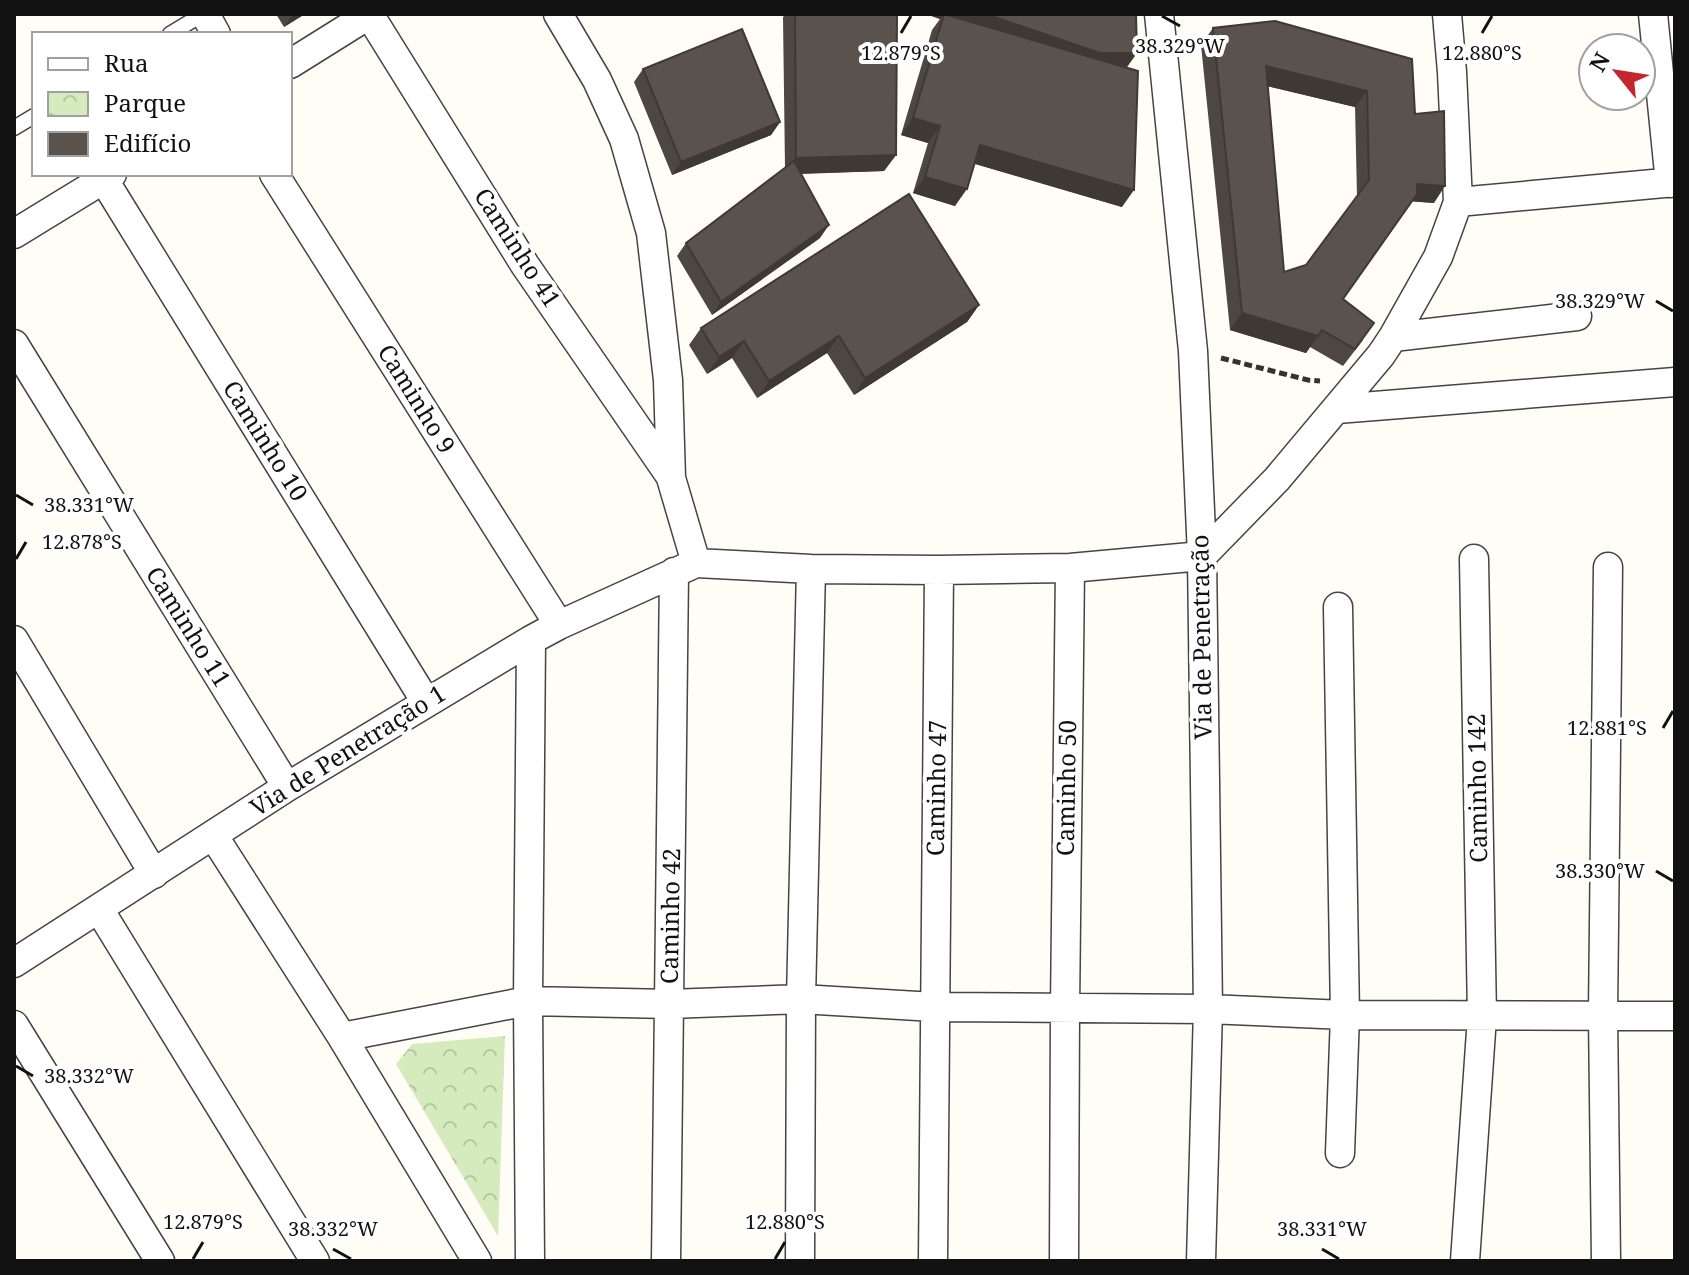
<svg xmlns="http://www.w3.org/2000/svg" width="1689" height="1275" viewBox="0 0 1689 1275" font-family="'Noto Serif',serif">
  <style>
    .park { fill: url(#park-crowns) }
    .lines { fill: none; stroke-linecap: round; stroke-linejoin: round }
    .service-casing { stroke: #444; stroke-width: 17 }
    .minor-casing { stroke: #444; stroke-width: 31 }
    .path { stroke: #333; stroke-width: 5; stroke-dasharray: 8 4; stroke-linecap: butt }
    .service { stroke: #fff; stroke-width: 14 }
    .minor { stroke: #fff; stroke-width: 28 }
    .wall { fill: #4d4742; fill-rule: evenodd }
    .shaded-wall { fill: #3f3936 }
    .building { fill: #5a524d; stroke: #3f3936; stroke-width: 2; fill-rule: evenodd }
    .ticks { fill: none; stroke: #111; stroke-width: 3 }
    .labels { text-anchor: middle; stroke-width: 8; stroke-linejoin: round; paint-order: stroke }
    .street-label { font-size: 24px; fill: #111; stroke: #fff }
    .ticks-label { font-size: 20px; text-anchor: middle; fill: #111; stroke: #fff; stroke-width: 8; stroke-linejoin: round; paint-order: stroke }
  </style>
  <defs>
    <pattern id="park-crowns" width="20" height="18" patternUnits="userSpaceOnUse" patternTransform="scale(2)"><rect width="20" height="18" fill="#d5ebbd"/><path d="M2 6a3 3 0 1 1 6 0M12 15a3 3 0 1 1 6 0" fill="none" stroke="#b6c8a1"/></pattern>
  </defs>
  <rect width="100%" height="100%" fill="#fffdf5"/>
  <path class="park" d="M 505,1036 L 498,1236 L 396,1064 L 412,1044 Z"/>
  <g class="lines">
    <g class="service-casing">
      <path id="service" d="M 170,34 L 203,14
        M 14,128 L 34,116"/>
    </g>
    <g class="minor-casing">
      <path id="minor" d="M 205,14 L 216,34
        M 369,14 L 525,265 L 671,477
        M 558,14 L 597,80 L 624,139 L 651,233 L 668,380 L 671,478 L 696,563
        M 1159,14 L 1193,351 L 1202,556 L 1208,1009 L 1201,1261
        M 1653,14 L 1670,183
        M 290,64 L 370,14
        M 274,174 L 559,625
        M 104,180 L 426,702
        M 1458,202 L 1675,182
        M 14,234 L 112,174
        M 1393,337 L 1577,316
        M 14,344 L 287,787
        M 1337,409 L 1675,382
        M 1338,607 L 1345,1015 L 1340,1153
        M 14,640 L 154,874
        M 213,835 L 342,1037 L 477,1261
        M 99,909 L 315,1261
        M 14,963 L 287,787 L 531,640 L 559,625 L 696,563 L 811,569 L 939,570 L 1070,568 L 1202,556 L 1277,479 L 1381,355 L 1393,337 L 1438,257 L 1458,202 L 1452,72 L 1447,14
        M 14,1025 L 160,1261
        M 342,1037 L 528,1001 L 670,1004 L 801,999 L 934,1007 L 1208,1009 L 1345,1015 L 1675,1016
        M 530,1261 L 528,1001 L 531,640
        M 666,1261 L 674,572
        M 800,1261 L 801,999 L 811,569
        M 933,1261 L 939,570
        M 1064,1261 L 1065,1009 L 1070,568
        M 1465,1261 L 1482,1017 L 1474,559
        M 1606,1261 L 1603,1014 L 1608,567"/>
    </g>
    <path class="path" d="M 1221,358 L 1308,380 L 1320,381"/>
    <use href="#service" class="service"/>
    <use href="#minor" class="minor"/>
  </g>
  <path class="wall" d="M 276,14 L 305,14 L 284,27 Z
    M 786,14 L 897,14 L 896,155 L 884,171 L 801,174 L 820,238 L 712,315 L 677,256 L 686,243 L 785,168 L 783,17 Z
    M 926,14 L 1136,14 L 1137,53 L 1126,67 L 1122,207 L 975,164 L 955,206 L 913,193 L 928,143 L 901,135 L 932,30 L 940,19 Z
    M 1275,21 L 1415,114 L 1434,203 L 1412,201 L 1343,299 L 1363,340 L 1343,366 L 1310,347 L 1306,353 L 1230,330 L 1201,45 L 1213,28 ZM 1267,86 L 1355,107 L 1357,196 L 1306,265 L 1284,272 Z
    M 643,69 L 780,122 L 771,135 L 672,175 L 634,82 Z
    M 979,305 L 967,322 L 854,395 L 827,353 L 757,398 L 732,358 L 707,374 L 689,345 L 701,328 Z"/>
  <path class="shaded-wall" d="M 293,14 L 305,14 L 284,27 Z
    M 926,14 L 944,14 L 940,19 Z
    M 944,14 L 986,14 L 1137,53 L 1125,70 Z
    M 1266,66 L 1367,91 L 1355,107 L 1254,83 Z
    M 913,118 L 940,126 L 928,143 L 901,135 Z
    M 780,122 L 771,135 L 672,175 L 681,162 Z
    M 980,145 L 1134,190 L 1122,207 L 969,162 Z
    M 896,155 L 884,171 L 785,174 L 796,158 Z
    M 925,177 L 967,189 L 955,206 L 913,193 Z
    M 1417,184 L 1445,186 L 1434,203 L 1405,201 Z
    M 829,225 L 820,238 L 712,315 L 721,302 Z
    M 979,305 L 967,322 L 854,395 L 865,378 Z
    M 1242,313 L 1318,336 L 1306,353 L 1230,330 Z
    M 839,336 L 827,353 L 757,398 L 769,381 Z
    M 744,341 L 732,358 L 707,374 L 719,357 Z"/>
  <path class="building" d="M 795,14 L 897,14 L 896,155 L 796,158 Z
    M 944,14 L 1138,71 L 1134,190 L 980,145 L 967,189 L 925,177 L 940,126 L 913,118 Z
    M 986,14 L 1136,14 L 1137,53 L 1100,53 Z
    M 1275,21 L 1412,59 L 1415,114 L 1444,111 L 1445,186 L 1417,184 L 1417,194 L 1343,299 L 1374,323 L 1355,349 L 1322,330 L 1318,336 L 1242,313 L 1213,28 ZM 1266,66 L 1367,91 L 1369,180 L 1306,265 L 1284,272 Z
    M 742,29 L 780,122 L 681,162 L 643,69 Z
    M 794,161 L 829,225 L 721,302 L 686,243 Z
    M 909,194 L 979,305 L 865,378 L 839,336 L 769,381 L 744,341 L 719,357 L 701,328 Z"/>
  <path class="ticks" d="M 1162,16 L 1180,26M 901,33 L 911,16M 1482,33 L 1492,16M 1656,301 L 1673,311M 16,495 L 33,505M 16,559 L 26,542M 1663,728 L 1673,711M 1656,871 L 1673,881M 16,1066 L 33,1076M 333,1249 L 351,1259M 1322,1249 L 1339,1259M 193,1259 L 203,1242M 775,1259 L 785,1242"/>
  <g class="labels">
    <g class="street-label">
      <text transform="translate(517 248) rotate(57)" y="8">Caminho 41</text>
      <text transform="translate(416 399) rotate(58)" y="8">Caminho 9</text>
      <text transform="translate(265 441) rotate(58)" y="8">Caminho 10</text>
      <text transform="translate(188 627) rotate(58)" y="8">Caminho 11</text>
      <text transform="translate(1202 637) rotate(-91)" y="8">Via de Penetração</text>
      <text transform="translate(348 751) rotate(-32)" y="8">Via de Penetração 1</text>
      <text transform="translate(937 788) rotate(-89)" y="8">Caminho 47</text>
      <text transform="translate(1067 788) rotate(-89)" y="8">Caminho 50</text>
      <text transform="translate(1478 788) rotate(-91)" y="8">Caminho 142</text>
      <text transform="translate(671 916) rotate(-89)" y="8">Caminho 42</text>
    </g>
  </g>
  <g class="ticks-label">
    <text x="1180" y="53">38.329°W</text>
    <text x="901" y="60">12.879°S</text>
    <text x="1482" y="60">12.880°S</text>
    <text x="1600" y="308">38.329°W</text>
    <text x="89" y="512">38.331°W</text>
    <text x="82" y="549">12.878°S</text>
    <text x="1607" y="735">12.881°S</text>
    <text x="1600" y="878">38.330°W</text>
    <text x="89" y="1083">38.332°W</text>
    <text x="203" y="1229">12.879°S</text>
    <text x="785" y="1229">12.880°S</text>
    <text x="333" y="1236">38.332°W</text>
    <text x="1322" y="1236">38.331°W</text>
  </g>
  <rect width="1689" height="1275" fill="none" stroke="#111111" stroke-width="32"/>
  <rect x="32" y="32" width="260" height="144" fill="#ffffff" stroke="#a0a0a0" stroke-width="2"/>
  <rect x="48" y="58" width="40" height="12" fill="#ffffff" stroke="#a0a0a0" stroke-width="2"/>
  <text x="104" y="72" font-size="24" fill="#111111">Rua</text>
  <rect x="48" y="92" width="40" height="24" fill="url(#park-crowns)" stroke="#a0a0a0" stroke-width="2"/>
  <text x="104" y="112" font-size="24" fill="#111111">Parque</text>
  <rect x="48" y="132" width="40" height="24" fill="#5a524d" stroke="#a0a0a0" stroke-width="2"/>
  <text x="104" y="152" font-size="24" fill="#111111">Edifício</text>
  <g transform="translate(1617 72) rotate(300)"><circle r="38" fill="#ffffff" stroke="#a0a0a0" stroke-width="2"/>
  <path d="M0-6L14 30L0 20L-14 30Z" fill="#c4262e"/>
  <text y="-12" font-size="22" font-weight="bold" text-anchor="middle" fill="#111111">N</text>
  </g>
</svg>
